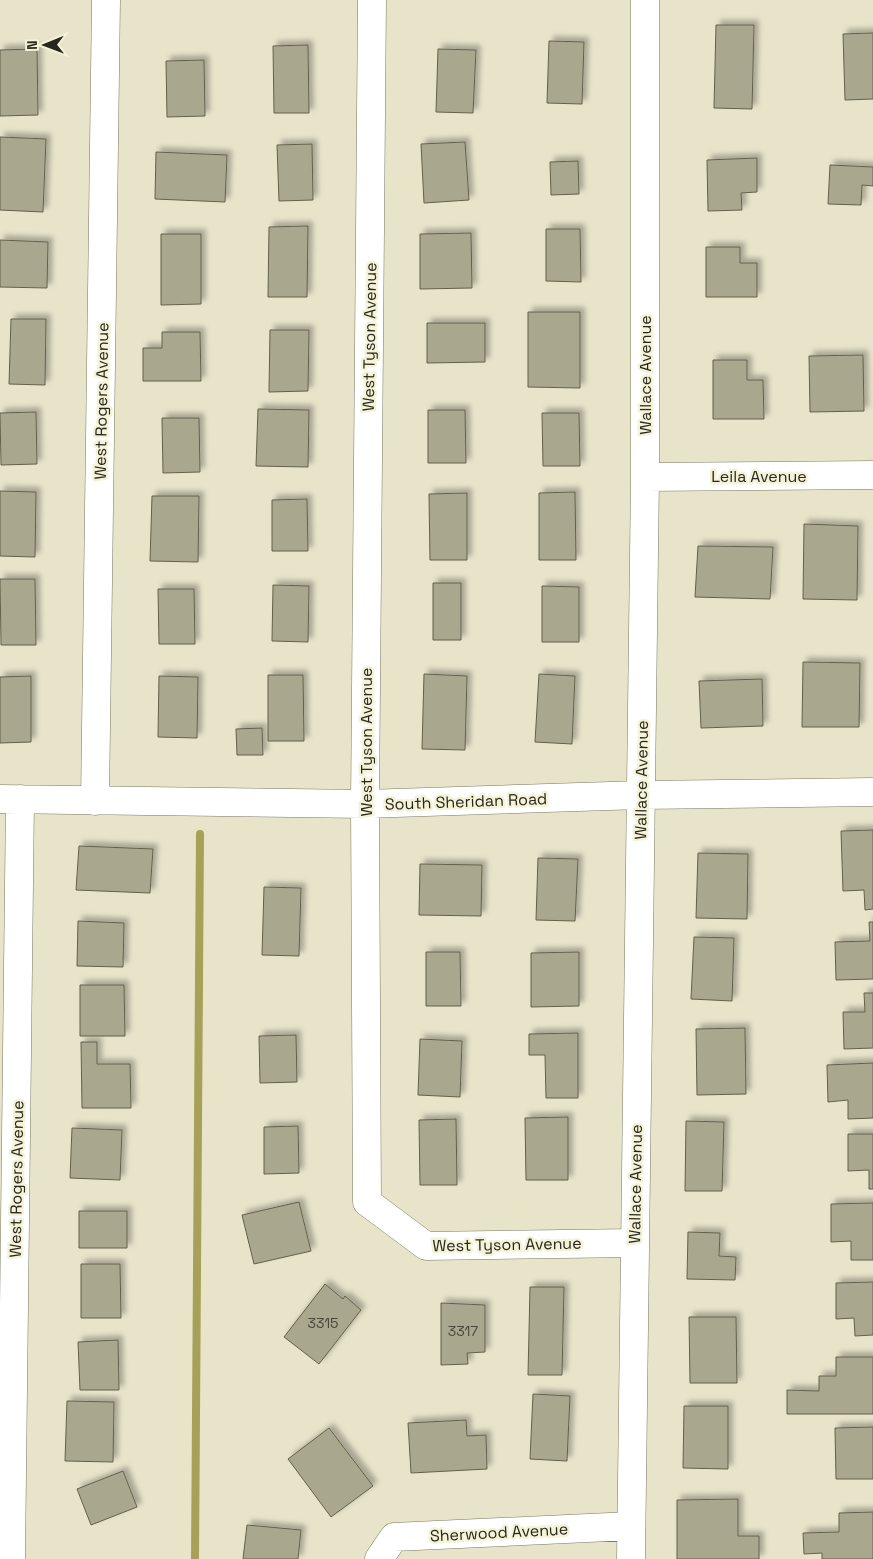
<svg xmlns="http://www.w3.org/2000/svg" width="873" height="1559" viewBox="0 0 873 1559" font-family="'Space Grotesk',sans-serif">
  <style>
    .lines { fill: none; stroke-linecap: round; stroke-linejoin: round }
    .stream { stroke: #a7a058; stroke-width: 8 }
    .building { fill: #a9a78e; stroke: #63614a; filter: url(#shadow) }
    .minor-casing { stroke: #7a7861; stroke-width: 29 }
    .minor { stroke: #fff; stroke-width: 28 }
    .labels { text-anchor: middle; stroke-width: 5; stroke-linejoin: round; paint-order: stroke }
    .number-label { font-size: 14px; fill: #484739 }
    .street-label { font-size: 16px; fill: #28271d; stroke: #f4f2d7 }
  </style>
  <defs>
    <filter id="shadow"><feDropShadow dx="4.5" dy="-4.5" stdDeviation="2.5" flood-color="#0004"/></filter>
  </defs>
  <rect width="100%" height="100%" fill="#e7e4ca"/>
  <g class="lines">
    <path class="stream" d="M 195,1559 L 200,834"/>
  </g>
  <path class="building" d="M 716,25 L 754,25 L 752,109 L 714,108 Z
    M 873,33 L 873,99 L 845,100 L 843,34 Z
    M 549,41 L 584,42 L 582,104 L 547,103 Z
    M 308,45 L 309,113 L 274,113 L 273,46 Z
    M 37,49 L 38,115 L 0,116 L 0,50 Z
    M 438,49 L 476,50 L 473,113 L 436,112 Z
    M 204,60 L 205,116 L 167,117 L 166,61 Z
    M 0,137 L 46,139 L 43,212 L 0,210 Z
    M 465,142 L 469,200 L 424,203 L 421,144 Z
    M 312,144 L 313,200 L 279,201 L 277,145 Z
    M 156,152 L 227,155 L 225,202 L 155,199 Z
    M 757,158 L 757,192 L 741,193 L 742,210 L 708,211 L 707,160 Z
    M 578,161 L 579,194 L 551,195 L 550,162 Z
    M 830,165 L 873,167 L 873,186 L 862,185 L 861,205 L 828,204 Z
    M 308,226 L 307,297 L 268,297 L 269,227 Z
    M 546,229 L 580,229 L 581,282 L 546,281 Z
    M 471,233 L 472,288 L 420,289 L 420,234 Z
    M 161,234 L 201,234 L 201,304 L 161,305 Z
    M 0,240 L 48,242 L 47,288 L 0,287 Z
    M 706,247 L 740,247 L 740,263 L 757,263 L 757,297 L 706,297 Z
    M 528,312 L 580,312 L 580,388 L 528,387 Z
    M 11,319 L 46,319 L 45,385 L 9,384 Z
    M 427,323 L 485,323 L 485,362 L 427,363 Z
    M 270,330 L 309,330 L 308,391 L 269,392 Z
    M 162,332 L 200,332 L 201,381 L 143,381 L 143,348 L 162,348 Z
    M 863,355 L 864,411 L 810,412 L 809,356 Z
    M 713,360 L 747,360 L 747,380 L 763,380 L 764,419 L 713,419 Z
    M 258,409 L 309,410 L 308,467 L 256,466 Z
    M 428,410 L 465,410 L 466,463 L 428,463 Z
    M 36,412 L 37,464 L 1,465 L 0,413 Z
    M 542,413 L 579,413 L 580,466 L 543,466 Z
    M 162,418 L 199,418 L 200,472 L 163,473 Z
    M 0,491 L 36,492 L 35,557 L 0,556 Z
    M 575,492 L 576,560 L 539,560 L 539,493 Z
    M 467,493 L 467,560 L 430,560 L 429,494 Z
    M 152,496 L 199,496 L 198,562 L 150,561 Z
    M 307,499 L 308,551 L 272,551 L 272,500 Z
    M 804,524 L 858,526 L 857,600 L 803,599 Z
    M 698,546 L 773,547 L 770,599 L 695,597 Z
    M 0,579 L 35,579 L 36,645 L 1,645 Z
    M 433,583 L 461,583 L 461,640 L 433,640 Z
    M 273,585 L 309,586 L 308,642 L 272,641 Z
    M 542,586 L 579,587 L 579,642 L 542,642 Z
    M 158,589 L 194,589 L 195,644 L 159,644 Z
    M 803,662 L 860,663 L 859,727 L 802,727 Z
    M 424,674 L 467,676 L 465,750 L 422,749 Z
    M 539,674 L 575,676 L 572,744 L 535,742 Z
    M 268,675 L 303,675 L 304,741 L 268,741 Z
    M 31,676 L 31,742 L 0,743 L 0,677 Z
    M 159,676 L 198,677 L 197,738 L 158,737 Z
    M 762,679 L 763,726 L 701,728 L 699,681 Z
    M 262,728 L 263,755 L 237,755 L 236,729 Z
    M 873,830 L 873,909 L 865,910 L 864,890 L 843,891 L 841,831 Z
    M 79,846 L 153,849 L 150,893 L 76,890 Z
    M 698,853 L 748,854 L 747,919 L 696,918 Z
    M 538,858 L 578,859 L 575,921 L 536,920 Z
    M 420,864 L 482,865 L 481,916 L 419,915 Z
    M 264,887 L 301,888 L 299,956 L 262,955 Z
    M 78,921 L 124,923 L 123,967 L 77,966 Z
    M 869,922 L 873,922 L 873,979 L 836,980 L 835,942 L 870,941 Z
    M 694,937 L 734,938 L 732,1001 L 691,999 Z
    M 426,952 L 460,952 L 461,1006 L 426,1006 Z
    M 579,952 L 579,1006 L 531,1007 L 531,953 Z
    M 80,985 L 124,985 L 125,1036 L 80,1036 Z
    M 864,993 L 873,993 L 873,1048 L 844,1049 L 843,1012 L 865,1012 Z
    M 745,1028 L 746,1094 L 697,1095 L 696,1029 Z
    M 578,1033 L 578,1098 L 546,1098 L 545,1055 L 529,1055 L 529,1034 Z
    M 296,1035 L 297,1082 L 260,1083 L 259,1036 Z
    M 420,1039 L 462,1041 L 460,1097 L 418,1095 Z
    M 81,1042 L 97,1042 L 97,1064 L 130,1064 L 131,1108 L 82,1108 Z
    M 873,1063 L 873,1118 L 848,1119 L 848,1100 L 828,1102 L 827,1065 Z
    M 568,1117 L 568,1180 L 526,1180 L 525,1118 Z
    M 456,1119 L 457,1185 L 420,1185 L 419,1120 Z
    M 686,1121 L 724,1122 L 722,1191 L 685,1191 Z
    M 298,1126 L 299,1173 L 264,1174 L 264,1127 Z
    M 72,1128 L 122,1130 L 120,1180 L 70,1178 Z
    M 848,1134 L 873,1134 L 873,1189 L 869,1189 L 869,1170 L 848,1171 Z
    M 299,1202 L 311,1251 L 254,1264 L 242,1215 Z
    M 873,1203 L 873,1260 L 851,1260 L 851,1241 L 831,1242 L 831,1204 Z
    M 79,1211 L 127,1211 L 127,1248 L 79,1248 Z
    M 688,1232 L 720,1233 L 719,1256 L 736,1257 L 735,1280 L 687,1279 Z
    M 81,1264 L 120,1264 L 121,1318 L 81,1318 Z
    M 873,1282 L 873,1335 L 855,1336 L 854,1318 L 836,1319 L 836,1283 Z
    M 325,1284 L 343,1299 L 345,1296 L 361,1310 L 319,1364 L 284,1337 Z
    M 530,1287 L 564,1287 L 562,1375 L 528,1375 Z
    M 441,1303 L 485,1305 L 485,1352 L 467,1353 L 468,1364 L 441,1365 Z
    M 689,1317 L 736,1317 L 737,1383 L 690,1383 Z
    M 118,1340 L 119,1390 L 80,1390 L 78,1342 Z
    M 836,1357 L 873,1357 L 873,1414 L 787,1414 L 787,1390 L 819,1391 L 819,1376 L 836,1376 Z
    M 533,1394 L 570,1396 L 567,1461 L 530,1459 Z
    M 67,1401 L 114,1402 L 113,1462 L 65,1461 Z
    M 684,1406 L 728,1406 L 728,1469 L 683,1468 Z
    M 466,1420 L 467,1436 L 486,1435 L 487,1469 L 411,1473 L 408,1423 Z
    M 873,1427 L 873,1479 L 836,1479 L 835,1428 Z
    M 329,1428 L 373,1486 L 331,1517 L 288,1459 Z
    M 123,1471 L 137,1507 L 91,1525 L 77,1489 Z
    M 738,1499 L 738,1536 L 759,1536 L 759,1559 L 677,1559 L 677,1500 Z
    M 873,1512 L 873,1559 L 822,1559 L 822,1553 L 804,1554 L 803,1533 L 839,1532 L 839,1513 Z
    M 247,1525 L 301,1530 L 298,1559 L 243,1559 Z"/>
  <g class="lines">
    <g class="minor-casing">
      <path id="minor" d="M 372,0 L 365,804 L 367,1202 L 426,1246 L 634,1243
        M 645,477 L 873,475
        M 0,799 L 365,804 L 641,795 L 873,792
        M 95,801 L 106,0
        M 11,1559 L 20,799
        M 379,1559 L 394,1537 L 631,1526
        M 631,1559 L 645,477 L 645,0"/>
    </g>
    <use href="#minor" class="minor"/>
  </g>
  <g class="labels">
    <g class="number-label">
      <text x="323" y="1328">3315</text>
      <text x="463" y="1336">3317</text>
    </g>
    <g class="street-label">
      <text transform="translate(369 337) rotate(-89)" y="6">West Tyson Avenue</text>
      <text transform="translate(645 375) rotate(-90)" y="6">Wallace Avenue</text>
      <text transform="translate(101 401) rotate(-89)" y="6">West Rogers Avenue</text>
      <text x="759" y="482">Leila Avenue</text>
      <text transform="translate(366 742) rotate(-90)" y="6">West Tyson Avenue</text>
      <text transform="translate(641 780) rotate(-89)" y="6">Wallace Avenue</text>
      <text transform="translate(466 801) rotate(-2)" y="6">South Sheridan Road</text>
      <text transform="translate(16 1179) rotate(-89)" y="6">West Rogers Avenue</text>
      <text transform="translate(635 1184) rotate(-89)" y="6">Wallace Avenue</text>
      <text transform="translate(507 1244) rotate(-1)" y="6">West Tyson Avenue</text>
      <text transform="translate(499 1532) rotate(-3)" y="6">Sherwood Avenue</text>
    </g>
  </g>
  <g transform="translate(45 45) rotate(269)" stroke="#f4f2d7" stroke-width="4" paint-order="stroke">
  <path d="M0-4L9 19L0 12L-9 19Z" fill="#28271d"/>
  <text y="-8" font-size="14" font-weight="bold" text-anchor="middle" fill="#28271d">N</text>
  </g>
</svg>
